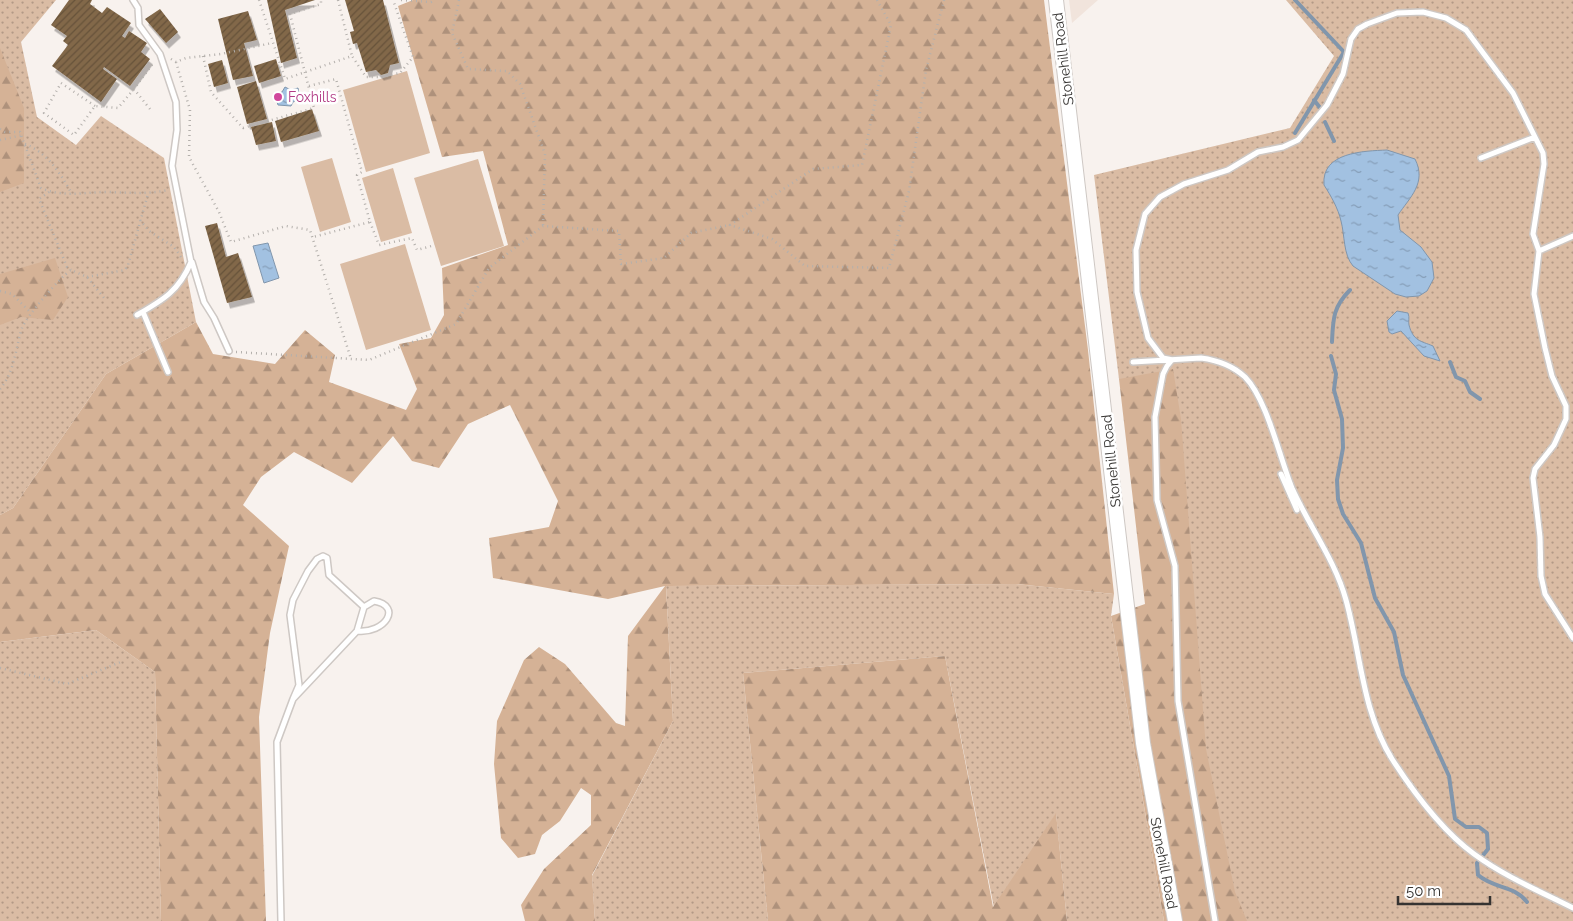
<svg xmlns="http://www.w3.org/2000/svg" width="1573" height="921" viewBox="0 0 1573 921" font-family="Raleway,sans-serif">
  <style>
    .built { fill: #f1e4dc }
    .grass { fill: url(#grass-dots) }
    .forest { fill: url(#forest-firs) }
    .pitch { fill: #dabca4 }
    .water { fill: url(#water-ripples); stroke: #8196ac }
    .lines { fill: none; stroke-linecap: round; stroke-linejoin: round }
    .stream { stroke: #8196ac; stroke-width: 4 }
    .building { fill: url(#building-hatch); filter: url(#shadow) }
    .lane-casing { stroke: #cec8c4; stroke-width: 8 }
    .secondary-casing { stroke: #cec8c4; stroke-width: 16 }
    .path { stroke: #b4b0ac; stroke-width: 2.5; stroke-dasharray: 1 4; stroke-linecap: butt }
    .lane { stroke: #fff; stroke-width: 5 }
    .secondary { stroke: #fff; stroke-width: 14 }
    .hotel-dot { fill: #d1479c; stroke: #fff; stroke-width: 2 }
    .labels { text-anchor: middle; stroke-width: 5; stroke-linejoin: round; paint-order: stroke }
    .street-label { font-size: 14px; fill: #353331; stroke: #fff }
    .hotel-label { font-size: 14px; fill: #b23c85; stroke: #fff; text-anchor: start }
  </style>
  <defs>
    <pattern id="grass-dots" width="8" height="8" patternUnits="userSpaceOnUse" patternTransform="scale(1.25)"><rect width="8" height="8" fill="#dabca4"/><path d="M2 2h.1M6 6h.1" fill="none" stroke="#b29986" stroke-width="1.8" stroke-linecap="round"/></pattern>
    <pattern id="forest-firs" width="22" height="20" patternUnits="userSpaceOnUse" patternTransform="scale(1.25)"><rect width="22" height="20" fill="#d5b296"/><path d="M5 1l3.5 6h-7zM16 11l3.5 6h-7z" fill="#ae917b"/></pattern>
    <pattern id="water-ripples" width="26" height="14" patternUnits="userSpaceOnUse" patternTransform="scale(1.25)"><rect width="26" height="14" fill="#a2c1e1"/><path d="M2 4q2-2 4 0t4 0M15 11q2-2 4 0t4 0" fill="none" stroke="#859db7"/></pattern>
    <pattern id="building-hatch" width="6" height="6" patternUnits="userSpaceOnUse" patternTransform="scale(1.25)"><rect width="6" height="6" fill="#826849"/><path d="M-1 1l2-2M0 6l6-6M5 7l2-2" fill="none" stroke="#66523a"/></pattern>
    <filter id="shadow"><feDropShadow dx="3" dy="5.5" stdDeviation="0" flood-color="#0004"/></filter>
  </defs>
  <rect width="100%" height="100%" fill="#f8f2ee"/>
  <path class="built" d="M 1069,0 L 1098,0 L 1072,23 Z"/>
  <path class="grass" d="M 0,0 L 56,0 L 21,42 L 37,117 L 76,145 L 101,116 L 164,158 L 196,322 L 106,374 L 13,508 L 0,515 Z
    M 1286,0 L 1573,0 L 1573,921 L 1203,921 L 1135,397 L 1119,379 L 1094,175 L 1290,128 L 1334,56 Z
    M 1016,584 L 1114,594 L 1111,616 L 1164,921 L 1067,921 L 1056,814 L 994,908 L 945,656 L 743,673 L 768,921 L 595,921 L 592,876 L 673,721 L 666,586 Z
    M 96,630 L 155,672 L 161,921 L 0,921 L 0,642 Z"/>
  <path class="forest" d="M 413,0 L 1044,0 L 1088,350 L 1114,594 L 1016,584 L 666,586 L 673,721 L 592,875 L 595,921 L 525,921 L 521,905 L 544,869 L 591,825 L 591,795 L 581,788 L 560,821 L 542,835 L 535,854 L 518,858 L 501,838 L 494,764 L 497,721 L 524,660 L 539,647 L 565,664 L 616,723 L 625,726 L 628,636 L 665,586 L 608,599 L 493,578 L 489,538 L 549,527 L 558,501 L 510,405 L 468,424 L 439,468 L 412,461 L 393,436 L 352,483 L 294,452 L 261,477 L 243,505 L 289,546 L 270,633 L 259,717 L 266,921 L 161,921 L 155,672 L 96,630 L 0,642 L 0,515 L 13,508 L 106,374 L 196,322 L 213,354 L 275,364 L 305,330 L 335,355 L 329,382 L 406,410 L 417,389 L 399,344 L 431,338 L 444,315 L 442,268 L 508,245 L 483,151 L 442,157 L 398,6 Z
    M 0,48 L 24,108 L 24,183 L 0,192 Z
    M 55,258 L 68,297 L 53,320 L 21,317 L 0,325 L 0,274 Z
    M 1173,369 L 1181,419 L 1206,749 L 1235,892 L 1247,921 L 1164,921 L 1111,616 L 1145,604 L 1119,379 Z
    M 945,656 L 993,907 L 1056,813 L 1067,921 L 768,921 L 743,673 Z"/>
  <path class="pitch" d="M 407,71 L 430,153 L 366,172 L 343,90 Z
    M 332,158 L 351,222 L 320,232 L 301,167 Z
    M 478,159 L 504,246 L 441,266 L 414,178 Z
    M 393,168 L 412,233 L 381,242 L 362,178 Z
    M 405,244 L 431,330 L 366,350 L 340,264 Z"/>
  <path class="water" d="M 285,87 L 291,90 L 298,88 L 300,99 L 293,102 L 291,106 L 278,105 L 275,95 L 282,92 Z
    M 1387,150 L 1415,159 C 1427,183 1410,197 1398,215 L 1400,230 L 1421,247 L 1432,262 L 1434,278 L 1427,291 L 1419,296 L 1406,297 L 1395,294 L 1353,266 C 1343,254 1345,236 1341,221 C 1338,208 1331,196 1324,185 C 1321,152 1364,151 1387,150 Z
    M 268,243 L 279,278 L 264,283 L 253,246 Z
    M 1397,311 L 1408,313 C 1410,318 1408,321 1409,325 C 1413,341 1421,341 1433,346 L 1440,361 L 1424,356 L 1401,331 L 1392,334 L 1389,332 L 1387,321 Z"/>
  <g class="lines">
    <path class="stream" d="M 1314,100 L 1321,109
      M 1325,122 L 1334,141
      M 1295,133 L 1344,52 L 1295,0
      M 1332,342 C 1333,319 1333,307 1350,290
      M 1331,356 L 1336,374 L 1334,390 L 1342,419 L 1343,448 L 1337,480 L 1338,499 L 1343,514 L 1361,543 L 1375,598 L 1394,632 L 1403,675 L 1449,776 L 1455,819 L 1466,827 L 1479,827 L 1487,833 L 1488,849 L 1477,863 L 1478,875 C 1494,889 1514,885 1527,902
      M 1450,362 L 1456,377 L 1465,381 L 1470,392 L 1480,399"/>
  </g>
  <path class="building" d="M 69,0 L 92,0 L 90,4 L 102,13 L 107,7 L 131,23 L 122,36 L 125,38 L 129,31 L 147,43 L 141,52 L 150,59 L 130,86 L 104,67 L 103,69 L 117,79 L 101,102 L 52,66 L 68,45 L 63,41 L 67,36 L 51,25 Z
    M 267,0 L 315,0 L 285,10 L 297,58 L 281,63 Z
    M 345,0 L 383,0 L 399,63 L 390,65 L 388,73 L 381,75 L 376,70 L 366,72 L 357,43 L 353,44 L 350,32 L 354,31 Z
    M 160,9 L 178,32 L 166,43 L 145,19 Z
    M 248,11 L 257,40 L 244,43 L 253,76 L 233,80 L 218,19 Z
    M 276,59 L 281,76 L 259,83 L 254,66 Z
    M 222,60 L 228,83 L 214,87 L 208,64 Z
    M 256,81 L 267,119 L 247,124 L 237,87 Z
    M 312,109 L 319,131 L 281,142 L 275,121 Z
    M 272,122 L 276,141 L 256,145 L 251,127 Z
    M 217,223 L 226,257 L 238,253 L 252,297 L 227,303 L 205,226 Z"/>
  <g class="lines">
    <g class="lane-casing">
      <path id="lane" d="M 133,0 L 138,8 L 139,25 L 160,54 L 176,102 L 177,130 L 172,166 L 191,262 C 179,291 163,300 137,315
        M 1481,158 L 1535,137
        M 1539,251 L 1573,236
        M 192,262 L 204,302 L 214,318 L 229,351
        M 143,312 L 168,372
        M 1172,360 L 1167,366 L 1163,374 L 1155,417 L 1157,500 L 1175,566 L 1178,701 L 1215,921
        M 1173,360 L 1163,358 L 1148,338 L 1137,292 L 1136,250 L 1145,214 L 1160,197 L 1184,184 L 1228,170 L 1258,152 L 1283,147 L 1298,140 L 1327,105 L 1343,74 L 1351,39 L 1358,29 L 1367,24 L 1397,13 L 1423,12 L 1446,18 L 1466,30 L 1513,93 L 1543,153 L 1544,164 L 1533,234 L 1539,251 L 1534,294 L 1545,348 L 1552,376 L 1566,406 L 1566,419 L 1554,445 L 1535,469 L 1533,478 L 1540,537 L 1541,576 L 1545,594 L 1573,638
        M 1133,362 L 1201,358 C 1216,360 1233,366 1245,377 C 1267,399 1280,459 1292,488 C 1309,526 1335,560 1346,600 C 1361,654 1362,711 1392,759 C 1414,793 1441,830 1474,854 C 1504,876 1539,891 1573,908
        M 1281,474 L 1297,510
        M 293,699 L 299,685 L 290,615 L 293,600 L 308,571 L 317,559 L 323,556 L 327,558 L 329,575 L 364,607 L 374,601 C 403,606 385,634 357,631 L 364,607
        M 281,921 L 277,742 L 293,699 L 357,631"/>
    </g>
    <g class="secondary-casing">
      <path id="secondary" d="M 1056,0 L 1143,743 L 1175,921"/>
    </g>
    <path class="path" d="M 259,0 L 285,79 L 352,56 L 366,77 L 382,77 L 400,73 L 413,57 L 393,0
      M 338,0 L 352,56
      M 401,0 L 431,2 L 434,0
      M 459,0 L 452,33 L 468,69 L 507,71 L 520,84 L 545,154 L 543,226
      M 877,0 L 891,25 L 862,165 L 813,169 L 730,225 L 772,239 L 805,266 L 889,268 L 909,191 L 926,70 L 944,0
      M 203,56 L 211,92 L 243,128 L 314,108 L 290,14 L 321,4 L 321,0
      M 171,59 L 176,62 L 186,58 L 221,54 L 272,43
      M 176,62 L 190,110 L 189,157 L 219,212 L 231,242 L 286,226 L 310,230 L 351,359
      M 309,86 L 336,79 L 362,172 L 357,175 L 370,222 L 313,237
      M 95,106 L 61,83 L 44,113 L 74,135 L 95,106 L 118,108 L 134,89
      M 150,109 L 134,89 L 154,62
      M 0,129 L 5,132 L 20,132 L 41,188 C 61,197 81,193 102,192 C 125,192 146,195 168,190
      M 0,140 L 23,135
      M 25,144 C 48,153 60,173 72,194
      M 49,192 L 39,199 L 67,267 L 71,270
      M 140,220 L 149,231 L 174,247 L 181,257
      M 370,222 L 379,245 L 412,238 L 417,250 L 435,245
      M 87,277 L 125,270 L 128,265 L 148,194
      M 0,291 L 12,294 L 30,312
      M 236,352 L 369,360 L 456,324 L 489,268 L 543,226 L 619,231 L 621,264 L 664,258 L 691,233 L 730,225
      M 0,389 C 15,371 15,350 22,328 C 26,317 60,277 71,270 L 87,277 L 104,298
      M 0,668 L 67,684 L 123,661"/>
    <use href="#lane" class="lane"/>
    <use href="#secondary" class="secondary"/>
  </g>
  <circle class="hotel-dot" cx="278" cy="97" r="5"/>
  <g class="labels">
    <g class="street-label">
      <text transform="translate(1063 59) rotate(-97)" y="5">Stonehill Road</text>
      <text transform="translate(1111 461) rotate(-96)" y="5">Stonehill Road</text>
      <text transform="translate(1164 863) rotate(79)" y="5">Stonehill Road</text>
    </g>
    <g class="hotel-label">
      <text x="288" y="102">Foxhills</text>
    </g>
  </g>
  <path d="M1398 896v8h92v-8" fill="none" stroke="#353331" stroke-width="2.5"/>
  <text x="1406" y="896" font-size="15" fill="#353331" stroke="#ffffff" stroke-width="4" paint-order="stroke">50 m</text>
</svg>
